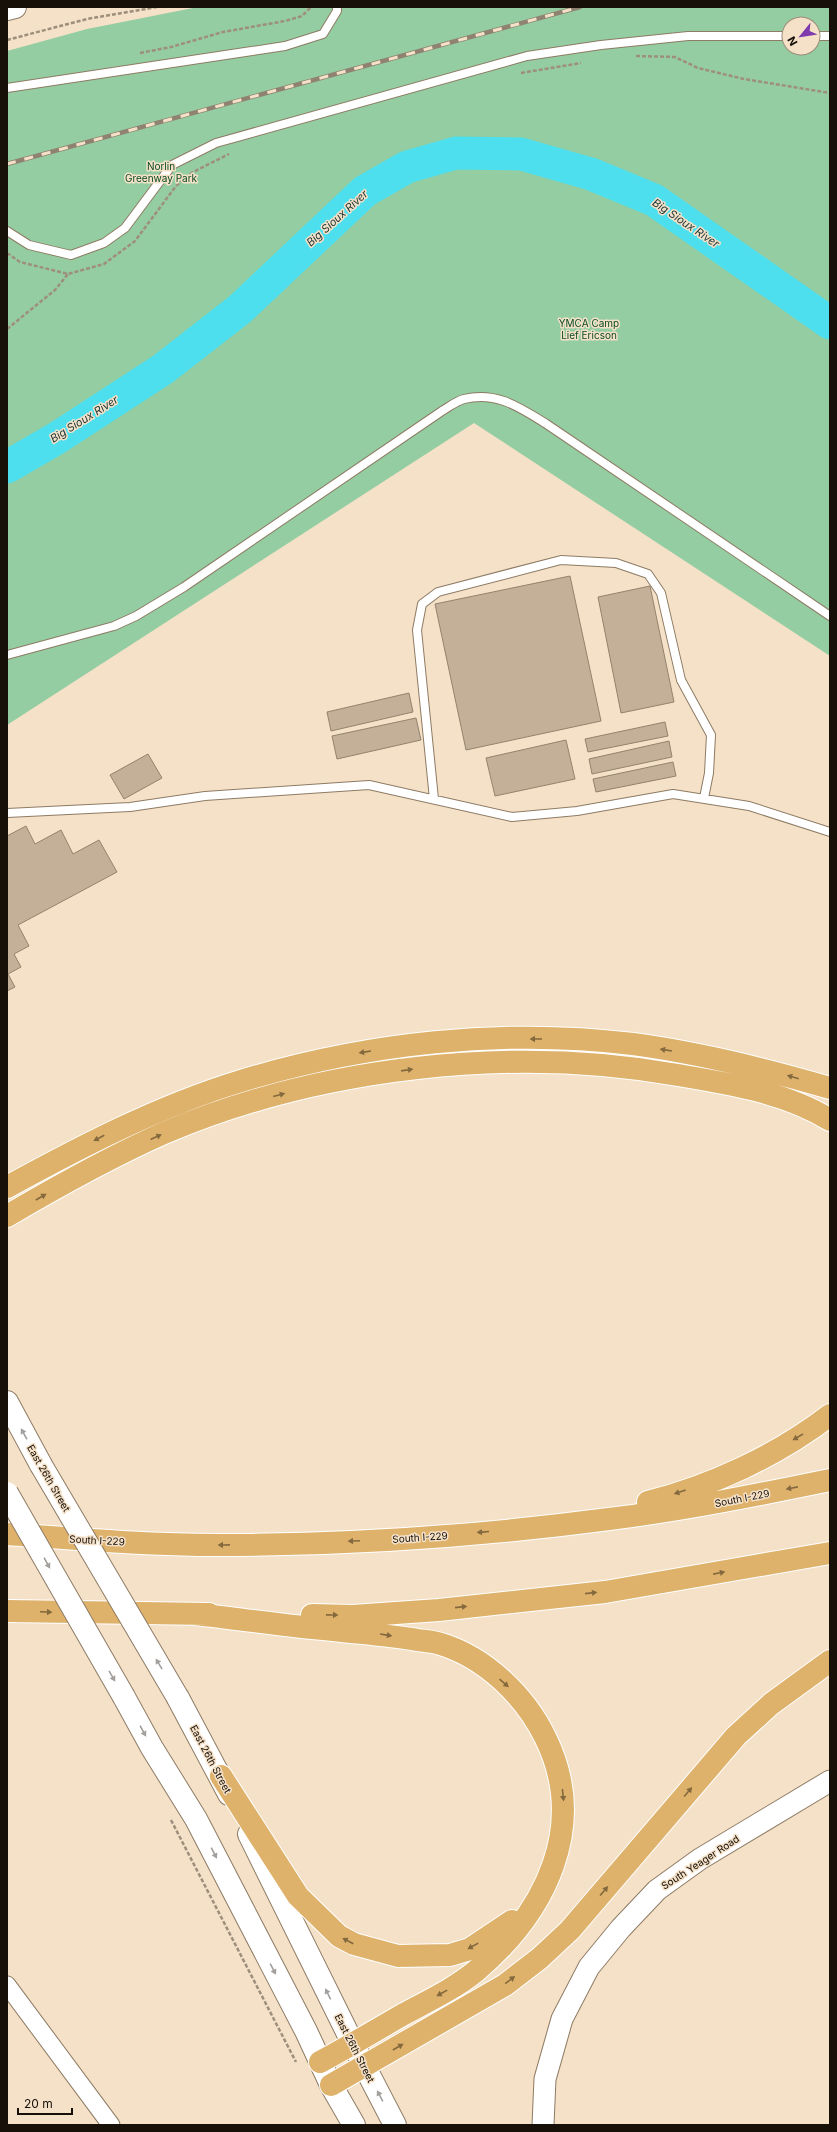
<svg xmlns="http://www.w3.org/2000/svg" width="837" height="2132" viewBox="0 0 837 2132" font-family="Inter,sans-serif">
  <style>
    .green { fill: #95cda2; fill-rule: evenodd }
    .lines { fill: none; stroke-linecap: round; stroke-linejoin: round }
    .river { stroke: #4ddfed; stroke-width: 33 }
    .building { fill: #c4b099; stroke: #95826c }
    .service-casing { stroke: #8d7b64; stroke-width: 10 }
    .minor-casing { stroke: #8d7b64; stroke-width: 19 }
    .tertiary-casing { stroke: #8d7b64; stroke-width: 23 }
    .secondary-casing { stroke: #8d7b64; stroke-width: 24 }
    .motorway-casing { stroke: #fff; stroke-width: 24 }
    .path { stroke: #9e8f7d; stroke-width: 2.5; stroke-dasharray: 4 2; stroke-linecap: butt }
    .service { stroke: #fff; stroke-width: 8 }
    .minor { stroke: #fff; stroke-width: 17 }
    .tertiary { stroke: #fff; stroke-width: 21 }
    .secondary { stroke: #fff; stroke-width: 22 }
    .motorway { stroke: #deb26b; stroke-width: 22 }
    .rail-casing { stroke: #908270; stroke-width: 4.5 }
    .rail { stroke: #f5e1c8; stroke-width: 3; stroke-dasharray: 9; stroke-linecap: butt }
    .secondary-bridge-casing { stroke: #8d7b64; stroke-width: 24; stroke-linecap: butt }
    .secondary-bridge { stroke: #fff; stroke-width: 22 }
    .oneway { fill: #84693e }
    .oneway2 { fill: #a29f9c }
    .labels { text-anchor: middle; stroke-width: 3; stroke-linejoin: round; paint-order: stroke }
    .park-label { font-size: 10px; fill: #074a22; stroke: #f5e1c8 }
    .street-label { font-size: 10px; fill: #171008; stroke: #f5e1c8 }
    .water-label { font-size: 11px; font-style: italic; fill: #1c3436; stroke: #f5e1c8 }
  </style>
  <rect width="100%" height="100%" fill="#f5e1c8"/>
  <path class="green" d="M 198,7 L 830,7 L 830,656 L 474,423 L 7,725 L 7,51 L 87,29 ZM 789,24 L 813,24 L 813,48 L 789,48 Z"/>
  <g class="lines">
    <path class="river" d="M 7,467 L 57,438 L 163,369 L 240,309 L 365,191 L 407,167 L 456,153 L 521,154 L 591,174 L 654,200 L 830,323"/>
  </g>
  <path class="building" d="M 570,576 L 601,721 L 466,750 L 435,604 Z
    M 650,586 L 674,702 L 621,713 L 598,597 Z
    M 409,693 L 413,712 L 331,731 L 327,712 Z
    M 416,718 L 421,740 L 337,759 L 332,736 Z
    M 665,722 L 668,736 L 588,752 L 585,739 Z
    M 566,740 L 575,779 L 495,796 L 486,758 Z
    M 669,741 L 672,757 L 592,774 L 589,759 Z
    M 148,754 L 162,778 L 124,799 L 110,775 Z
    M 673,762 L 676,776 L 596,792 L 593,779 Z
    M 26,826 L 35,844 L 61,830 L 73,854 L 99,840 L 117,872 L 18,925 L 29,946 L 14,954 L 21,967 L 8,974 L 15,987 L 7,991 L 7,836 Z"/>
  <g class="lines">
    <g class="service-casing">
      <path id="service" d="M 813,36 L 830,36
        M 7,88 L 285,46 L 323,34 L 337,11 L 337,7
        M 7,231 L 29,245 L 71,255 L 104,243 L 125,228 L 172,165 L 216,143 L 527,56 L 601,45 L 688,36 L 789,36
        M 7,655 L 114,626 L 136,616 L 184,587 L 442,411 C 449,407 456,401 464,399 C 496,391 519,407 545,423 L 830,616
        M 434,799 L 417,630 L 422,604 L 438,592 L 561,560 L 616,563 L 648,574 L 661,593 L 681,680 L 711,735 L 709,773 L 704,798
        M 7,813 L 130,807 L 205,796 L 369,785 L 512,817 L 577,811 L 673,794 L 749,806 L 830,832"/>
    </g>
    <g class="minor-casing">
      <path id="minor" d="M 7,1985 L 111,2125"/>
    </g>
    <g class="tertiary-casing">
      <path id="tertiary" d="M 543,2125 L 545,2079 L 562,2019 L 589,1967 L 621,1928 L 657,1890 L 700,1859 L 830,1781"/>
    </g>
    <g class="secondary-casing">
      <path id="secondary" d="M 7,9 L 15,7
        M 7,1402 L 41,1465
        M 124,1697 L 152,1748 L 196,1819 L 306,2031 L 331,2085 L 354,2125
        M 178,1698 L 229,1794
        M 249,1834 L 353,2044 L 395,2125"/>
    </g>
    <g class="motorway-casing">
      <path id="motorway" d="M 7,1187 C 82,1146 159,1106 241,1081 C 366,1043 503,1028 633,1044 C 700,1053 765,1069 830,1088
        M 7,1216 C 58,1186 110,1157 164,1133 C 319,1067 512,1045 678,1075 C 730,1084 785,1092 830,1120
        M 648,1502 C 712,1486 778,1455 830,1415
        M 7,1534 C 77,1539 148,1545 219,1545 C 349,1545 480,1536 609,1519 C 683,1510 757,1495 830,1480
        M 7,1611 L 209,1614
        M 195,1614 C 241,1619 286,1626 333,1630 C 359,1633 385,1635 412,1639 C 421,1641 432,1641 441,1644 C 486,1658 525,1696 545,1737 C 589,1825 546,1912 476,1971 C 454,1989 428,2001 404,2014 C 376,2030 348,2047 320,2062
        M 312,1615 L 353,1616 L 439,1610 L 605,1592 L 830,1553
        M 221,1776 L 298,1896 L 339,1936 L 354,1944 L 398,1956 L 450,1955 L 470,1949 L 512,1921
        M 331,2085 L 505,1985 L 540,1958 L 570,1930 L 736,1736 L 771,1704 L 830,1661"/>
    </g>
    <path class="path" d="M 7,40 L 87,19 L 157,7
      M 140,53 L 171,47 L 223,32 L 285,21 L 302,16 L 311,7
      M 636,56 L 675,57 L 698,68 L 744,79 L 830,93
      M 521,73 L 581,63
      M 7,253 L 20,262 L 68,274 L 104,264 L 135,241 L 176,186 L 193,172 L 229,154
      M 7,329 L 55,290 L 68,274
      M 171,1820 L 296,2062"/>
    <use href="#service" class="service"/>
    <use href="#minor" class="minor"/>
    <use href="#tertiary" class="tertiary"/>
    <use href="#secondary" class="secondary"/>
    <use href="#motorway" class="motorway"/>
    <g class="rail-casing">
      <path id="rail" d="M 7,164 L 580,7"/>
    </g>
    <use href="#rail" class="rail"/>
    <g class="secondary-bridge-casing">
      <path id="secondary-bridge" d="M 41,1465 L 178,1698
        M 7,1493 L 124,1697"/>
    </g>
    <use href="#secondary-bridge" class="secondary-bridge"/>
  </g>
  <defs><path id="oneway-solid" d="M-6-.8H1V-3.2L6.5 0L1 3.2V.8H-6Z"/></defs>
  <g class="oneway">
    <use href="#oneway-solid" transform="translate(536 1039) rotate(-180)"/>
    <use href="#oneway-solid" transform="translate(666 1050) rotate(-171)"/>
    <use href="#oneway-solid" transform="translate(365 1052) rotate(171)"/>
    <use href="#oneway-solid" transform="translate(407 1070) rotate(-8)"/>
    <use href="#oneway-solid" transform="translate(793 1077) rotate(-164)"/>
    <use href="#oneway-solid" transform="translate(279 1095) rotate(-15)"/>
    <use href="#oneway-solid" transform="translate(156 1137) rotate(-25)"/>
    <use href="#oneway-solid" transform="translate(99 1138) rotate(152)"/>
    <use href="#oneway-solid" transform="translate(41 1197) rotate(-30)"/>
    <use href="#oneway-solid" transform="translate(798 1437) rotate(149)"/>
    <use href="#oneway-solid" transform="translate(792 1488) rotate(169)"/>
    <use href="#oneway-solid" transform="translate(680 1492) rotate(161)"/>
    <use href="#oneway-solid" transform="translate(483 1532) rotate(175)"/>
    <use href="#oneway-solid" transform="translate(354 1541) rotate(177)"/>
    <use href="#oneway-solid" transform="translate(224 1545) rotate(179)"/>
    <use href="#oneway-solid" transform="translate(719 1573) rotate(-11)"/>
    <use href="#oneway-solid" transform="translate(591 1593) rotate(-6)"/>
    <use href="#oneway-solid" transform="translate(461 1607) rotate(-6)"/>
    <use href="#oneway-solid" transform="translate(46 1612) rotate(2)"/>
    <use href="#oneway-solid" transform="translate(332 1615) rotate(1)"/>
    <use href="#oneway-solid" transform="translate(386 1635) rotate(9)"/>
    <use href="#oneway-solid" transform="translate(504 1683) rotate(41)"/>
    <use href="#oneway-solid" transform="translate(688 1792) rotate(-50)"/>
    <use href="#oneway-solid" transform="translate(563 1795) rotate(84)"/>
    <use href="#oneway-solid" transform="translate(604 1891) rotate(-49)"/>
    <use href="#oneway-solid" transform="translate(348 1941) rotate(-152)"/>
    <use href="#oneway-solid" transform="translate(473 1946) rotate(151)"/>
    <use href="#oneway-solid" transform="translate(510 1980) rotate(-37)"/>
    <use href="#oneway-solid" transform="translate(442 1993) rotate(151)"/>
    <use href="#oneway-solid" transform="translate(398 2047) rotate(-30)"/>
  </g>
  <g class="oneway2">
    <use href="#oneway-solid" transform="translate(24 1434) rotate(-119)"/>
    <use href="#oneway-solid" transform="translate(47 1563) rotate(61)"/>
    <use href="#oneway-solid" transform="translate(159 1664) rotate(-121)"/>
    <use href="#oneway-solid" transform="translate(112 1676) rotate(60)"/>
    <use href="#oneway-solid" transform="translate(143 1731) rotate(61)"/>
    <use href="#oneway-solid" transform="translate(214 1853) rotate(63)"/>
    <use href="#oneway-solid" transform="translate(273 1969) rotate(62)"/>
    <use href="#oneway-solid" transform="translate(328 1994) rotate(-116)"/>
    <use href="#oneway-solid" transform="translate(380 2096) rotate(-118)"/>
  </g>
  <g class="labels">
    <g class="park-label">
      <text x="161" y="170">Norlin<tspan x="161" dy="12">Greenway Park</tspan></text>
      <text x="589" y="327">YMCA Camp<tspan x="589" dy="12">Lief Ericson</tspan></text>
    </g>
    <g class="street-label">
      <text transform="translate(49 1478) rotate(60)" y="4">East 26th Street</text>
      <text transform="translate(742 1498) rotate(-11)" y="4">South I-229</text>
      <text transform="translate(420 1537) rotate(-4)" y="4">South I-229</text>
      <text transform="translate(97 1540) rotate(3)" y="4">South I-229</text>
      <text transform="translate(211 1759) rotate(62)" y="4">East 26th Street</text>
      <text transform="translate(700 1862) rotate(-33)" y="4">South Yeager Road</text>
      <text transform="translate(355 2048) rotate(63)" y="4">East 26th Street</text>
    </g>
    <g class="water-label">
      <text transform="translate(337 218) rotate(-42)" y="4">Big Sioux River</text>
      <text transform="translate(686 223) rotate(34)" y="4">Big Sioux River</text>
      <text transform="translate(84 419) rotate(-32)" y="4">Big Sioux River</text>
    </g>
  </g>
  <rect width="837" height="2132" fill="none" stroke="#171008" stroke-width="16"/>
  <g transform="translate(801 36) rotate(240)"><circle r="19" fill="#f5e1c8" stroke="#9c8d7b"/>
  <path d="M0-3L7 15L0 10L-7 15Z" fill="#7e3bae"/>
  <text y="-6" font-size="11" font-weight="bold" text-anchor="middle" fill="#171008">N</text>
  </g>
  <path d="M18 2108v6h54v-6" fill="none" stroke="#171008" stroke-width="2"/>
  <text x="24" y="2108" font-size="12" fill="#171008" stroke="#f5e1c8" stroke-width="3" paint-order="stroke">20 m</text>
</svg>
